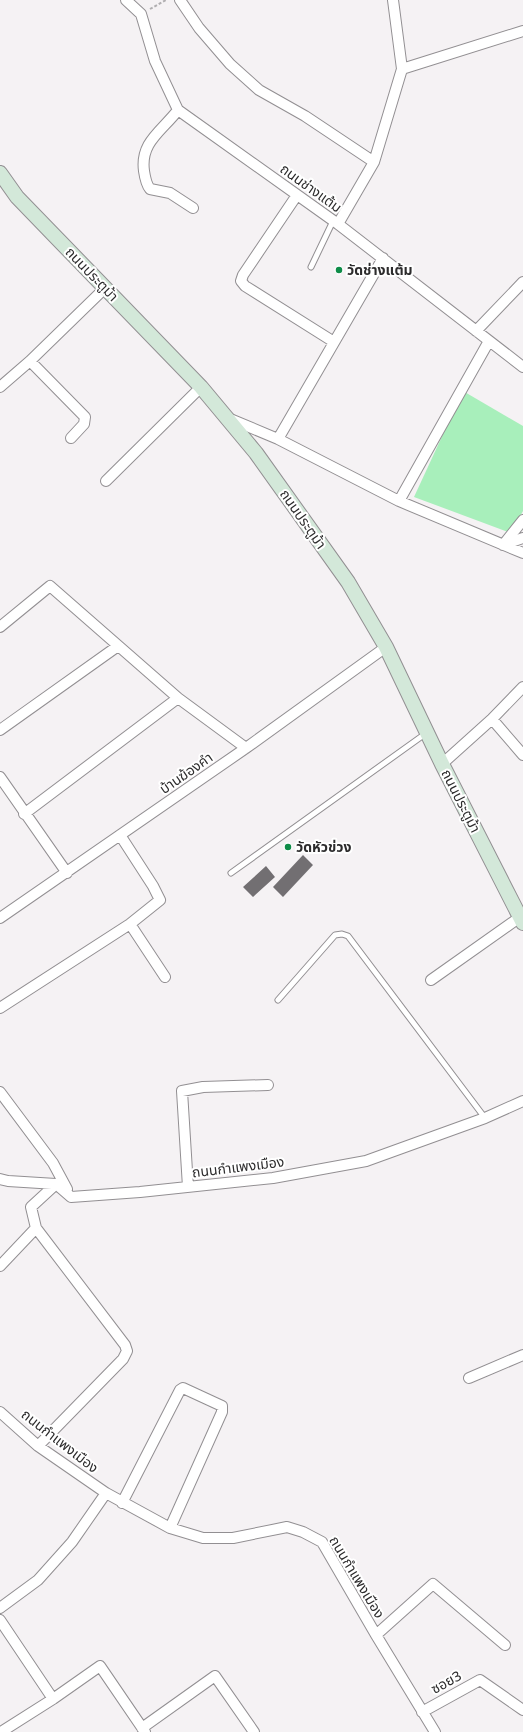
<svg xmlns="http://www.w3.org/2000/svg" width="523" height="1732" viewBox="0 0 523 1732" font-family="Commissioner,'Noto Sans Thai',sans-serif">
  <style>
    .water { fill: #a8efbb }
    .building { fill: #726f72 }
    .lines { fill: none; stroke-linecap: round; stroke-linejoin: round }
    .lane-casing { stroke: #928f92; stroke-width: 7 }
    .street-casing { stroke: #928f92; stroke-width: 12 }
    .secondary-casing { stroke: #928f92; stroke-width: 16 }
    .path { stroke: #b1afb1; stroke-width: 2; stroke-dasharray: 3 2; stroke-linecap: butt }
    .lane { stroke: #fff; stroke-width: 5 }
    .street { stroke: #fff; stroke-width: 10 }
    .secondary { stroke: #d3e8d9; stroke-width: 14 }
    .poi-dot { fill: #0e8c48; stroke: #fff; stroke-width: 1.5 }
    .labels { text-anchor: middle; stroke-width: 4; stroke-linejoin: round; paint-order: stroke }
    .street-label { font-size: 14px; fill: #2d2c2d; stroke: #fff }
    .poi-label { font-size: 14px; font-weight: bold; fill: #2d2c2d; stroke: #fff; text-anchor: start }
  </style>
  <rect width="100%" height="100%" fill="#f5f2f4"/>
  <path class="water" d="M 463,391 L 523,426 L 523,511 L 511,533 L 414,497 Z"/>
  <path class="building" d="M 303,855 L 313,865 L 283,897 L 273,887 Z
    M 266,866 L 275,877 L 253,897 L 243,887 Z"/>
  <g class="lines">
    <g class="lane-casing">
      <path id="lane" d="M 311,267 L 333,221
        M 231,873 L 425,734
        M 278,1000 L 335,935 L 342,934 L 348,936 L 485,1118"/>
    </g>
    <g class="street-casing">
      <path id="street" d="M 126,0 L 141,14 L 155,61 L 178,110 L 338,224 L 523,367
        M 180,0 L 199,28 L 230,64 L 259,90 L 305,116 L 374,162
        M 402,69 L 523,31
        M 178,110 C 162,131 140,142 144,171 C 145,178 146,184 150,189 L 170,193 L 193,208
        M 297,195 L 243,275 L 241,281 L 245,286 L 334,342
        M 338,224 L 374,162 L 402,69 L 393,0
        M 476,331 L 523,282
        M 30,361 L 85,417 L 84,424 L 71,438
        M 0,387 L 30,361 L 105,288
        M 228,418 L 278,439 L 399,501 L 523,553
        M 278,439 L 383,258
        M 106,481 L 201,387
        M 399,501 L 489,341
        M 503,545 L 523,520
        M 503,545 L 523,538
        M 0,627 L 50,586 L 178,698 L 246,748
        M 492,719 L 523,755
        M 0,730 L 118,646
        M 442,764 L 492,719 L 523,687
        M 0,777 L 67,873
        M 24,814 L 178,698
        M 0,918 L 246,748 L 386,647
        M 130,924 L 165,977
        M 431,980 L 523,915
        M 0,1008 L 130,924 L 160,900 L 153,886 L 120,835
        M 0,1092 L 53,1163 L 67,1189
        M 0,1179 L 8,1181 L 56,1184
        M 56,1184 L 71,1197 L 140,1192 L 273,1178 L 366,1161 L 485,1118 L 523,1101
        M 188,1187 L 182,1091 L 203,1087 L 268,1085
        M 36,1228 L 125,1345 L 127,1351 L 123,1359 L 38,1446
        M 0,1266 L 36,1228 L 31,1207 L 56,1184
        M 469,1378 L 523,1355
        M 0,1412 L 38,1446 L 106,1493 L 170,1528 L 203,1538 L 233,1538 L 287,1527 L 303,1532 L 322,1542 L 376,1635 L 435,1732
        M 122,1503 L 180,1390 L 183,1388 L 222,1406 L 222,1412 L 170,1528
        M 0,1608 L 38,1580 L 72,1542 L 106,1493
        M 0,1620 L 53,1699
        M 376,1635 L 433,1584 L 505,1645
        M 422,1712 L 480,1680 L 523,1710
        M 142,1728 L 215,1676 L 254,1732
        M 1,1732 L 53,1699 L 100,1666 L 145,1732"/>
    </g>
    <g class="secondary-casing">
      <path id="secondary" d="M 0,173 L 17,197 L 201,387 L 256,453 L 348,582 L 386,647 L 442,764 L 523,923"/>
    </g>
    <path class="path" d="M 150,9 L 166,0"/>
    <use href="#lane" class="lane"/>
    <use href="#street" class="street"/>
    <use href="#secondary" class="secondary"/>
  </g>
  <g class="poi-dot">
    <circle cx="339" cy="270" r="4"/>
    <circle cx="288" cy="847" r="4"/>
  </g>
  <g class="labels">
    <g class="street-label">
      <text transform="translate(311 188) rotate(36)" y="5">ถนนช่างแต้ม</text>
      <text transform="translate(92 274) rotate(46)" y="5">ถนนประตูม้า</text>
      <text transform="translate(303 519) rotate(55)" y="5">ถนนประตูม้า</text>
      <text transform="translate(186 773) rotate(-35)" y="5">บ้านฆ้องคำ</text>
      <text transform="translate(461 801) rotate(63)" y="5">ถนนประตูม้า</text>
      <text transform="translate(238 1167) rotate(-7)" y="5">ถนนกำแพงเมือง</text>
      <text transform="translate(60 1441) rotate(38)" y="5">ถนนกำแพงเมือง</text>
      <text transform="translate(357 1577) rotate(59)" y="5">ถนนกำแพงเมือง</text>
      <text transform="translate(446 1682) rotate(-29)" y="5">ซอย3</text>
    </g>
    <g class="poi-label">
      <text x="347" y="275">วัดช่างแต้ม</text>
      <text x="296" y="852">วัดหัวข่วง</text>
    </g>
  </g>
</svg>
